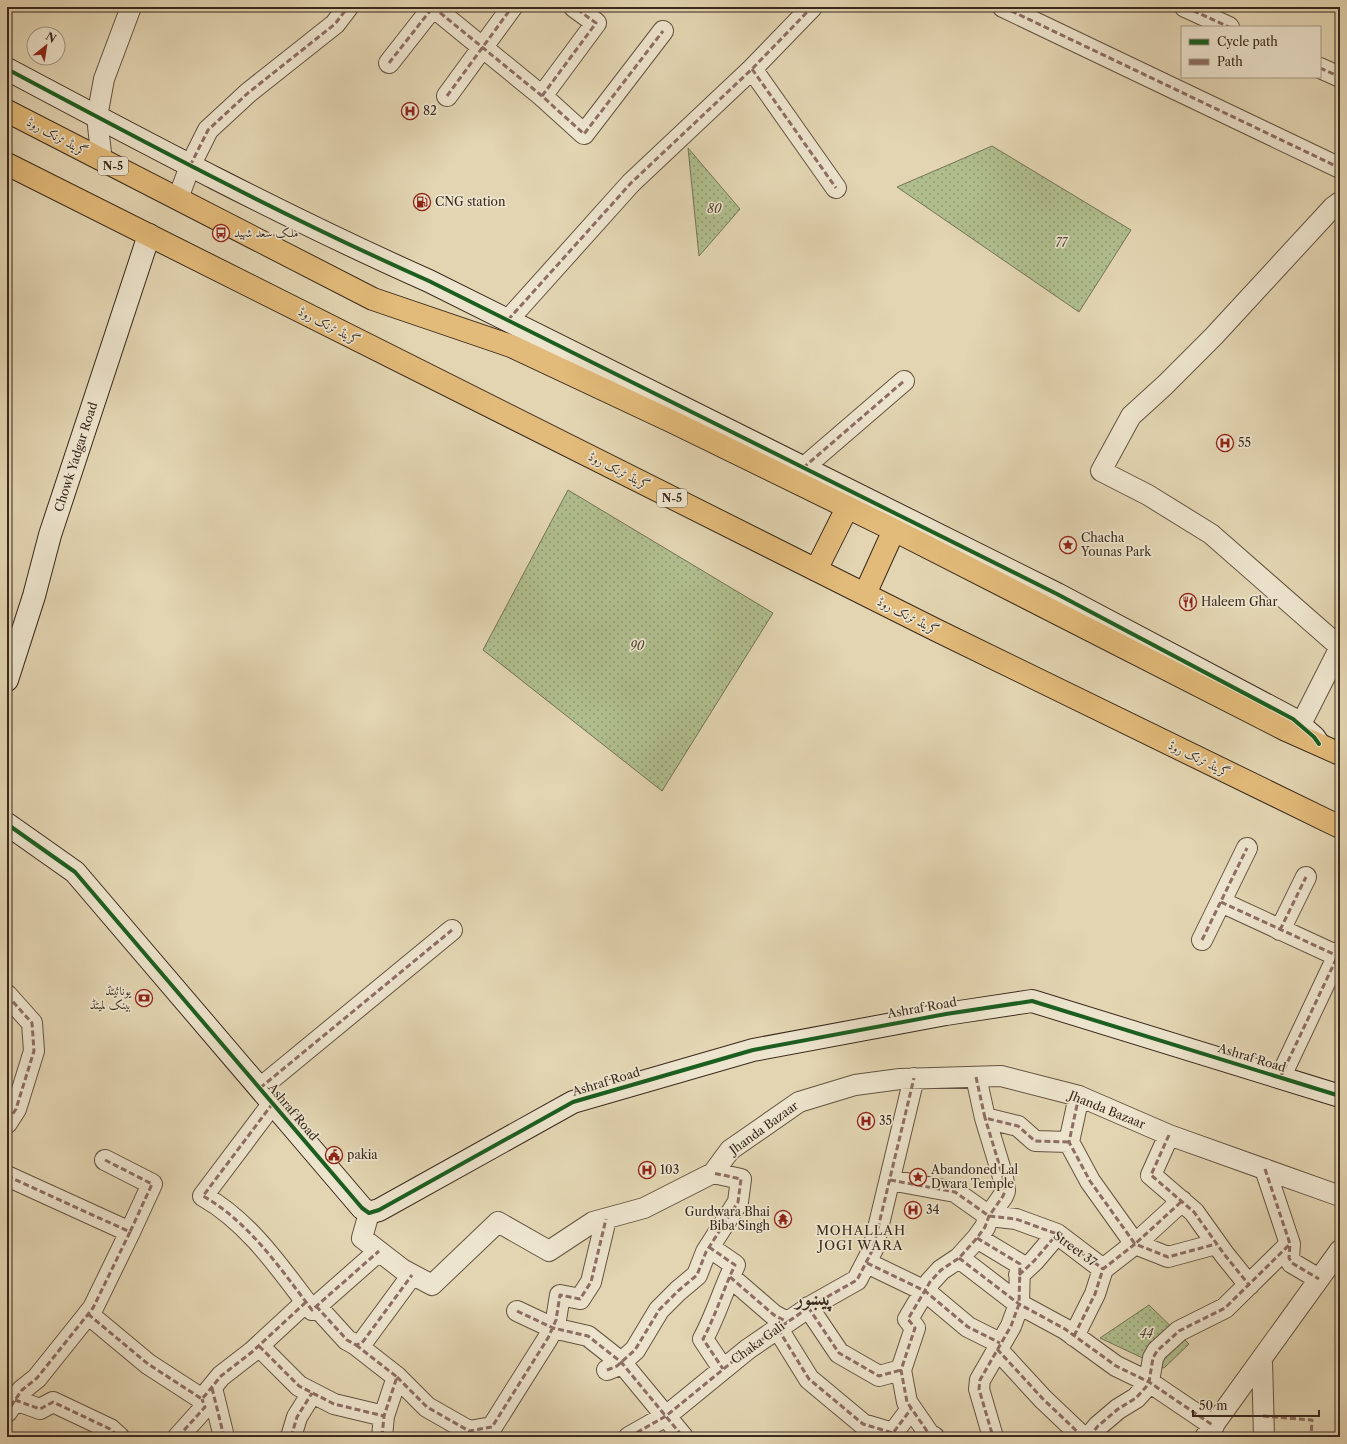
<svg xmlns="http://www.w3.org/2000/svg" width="1347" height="1444" viewBox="0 0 1347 1444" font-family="'Libre Caslon Text',Amiri,serif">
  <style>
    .park { fill: url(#park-dots); stroke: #747455 }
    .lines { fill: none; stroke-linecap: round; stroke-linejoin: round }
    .street-casing { stroke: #645442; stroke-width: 22 }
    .secondary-casing { stroke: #39291c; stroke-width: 24 }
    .highway-casing { stroke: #39291c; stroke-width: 24 }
    .street { stroke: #ede4cd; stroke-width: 20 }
    .secondary { stroke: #ede4cd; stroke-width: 22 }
    .highway { stroke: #e2ba79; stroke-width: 22 }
    .quiet { stroke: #8d6e63; stroke-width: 3; stroke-dasharray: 6 3; stroke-linecap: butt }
    .cycleway-casing { stroke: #ede4cd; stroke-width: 6 }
    .cycleway { stroke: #1b5e20; stroke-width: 4 }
    .labels { text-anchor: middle; stroke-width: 3.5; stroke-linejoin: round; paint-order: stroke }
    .shield { fill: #ede4cd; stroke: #6f6151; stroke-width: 1 }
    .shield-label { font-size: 11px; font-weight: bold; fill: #39291c }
    .poi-label { font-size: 12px; fill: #39291c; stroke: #ede4cd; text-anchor: start }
    .street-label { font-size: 12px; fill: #39291c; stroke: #ede4cd }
    .park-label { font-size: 12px; font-style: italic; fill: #514733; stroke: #ede4cd }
    .neighbourhood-label { font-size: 13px; letter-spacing: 1px; fill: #39291c; stroke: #ede4cd }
    .town-label { font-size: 20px; font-weight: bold; fill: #39291c; stroke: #ede4cd }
  </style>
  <defs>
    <pattern id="park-dots" width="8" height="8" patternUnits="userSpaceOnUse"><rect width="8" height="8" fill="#b0be8e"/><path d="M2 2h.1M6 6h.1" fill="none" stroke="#909a73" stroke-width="1.8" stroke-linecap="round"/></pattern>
  </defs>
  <rect width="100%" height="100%" fill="#e3d5b2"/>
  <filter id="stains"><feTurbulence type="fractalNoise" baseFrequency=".005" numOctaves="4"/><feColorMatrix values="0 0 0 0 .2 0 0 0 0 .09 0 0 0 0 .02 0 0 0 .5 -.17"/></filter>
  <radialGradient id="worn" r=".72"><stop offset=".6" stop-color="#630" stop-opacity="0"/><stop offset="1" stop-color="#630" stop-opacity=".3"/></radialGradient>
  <path class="park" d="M 992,146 L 1131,230 L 1079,312 L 897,187 Z
    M 688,148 L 740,209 L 699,256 Z
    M 568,490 L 773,613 L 662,791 L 483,650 Z
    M 1149,1305 L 1189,1344 L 1164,1368 L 1100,1338 Z"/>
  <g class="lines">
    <g class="street-casing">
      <path id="street" d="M 433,7 L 542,96 L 584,134 L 663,31
        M 1003,7 L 1340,168
        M 1185,7 L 1229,27
        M 389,63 L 433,7
        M 1320,68 L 1340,77
        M 752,69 L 836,188
        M 447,96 L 512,7
        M 542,96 L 596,23 L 574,7
        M 101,153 L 97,117 L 104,79 L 131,7
        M 180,193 L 190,166 L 208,130 L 248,93 L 335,24 L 348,7
        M 508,320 L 631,183 L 752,69 L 812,7
        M 803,468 L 904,381
        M 1300,726 L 1340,647 L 1211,534 L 1148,495 L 1101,471 L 1131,416 L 1165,385 L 1214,336 L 1333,207 L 1340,202
        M 1221,902 L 1340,957
        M 1280,930 L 1306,877
        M 1202,940 L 1247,848
        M 7,995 L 32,1023 L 34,1051 L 16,1109 L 7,1123
        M 976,1077 L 985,1118 L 1018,1126 L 1035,1141 L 1069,1142
        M 1280,1078 L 1340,951
        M 260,1088 L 452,930
        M 1079,1096 L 1069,1142 L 1090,1181 L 1135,1244 L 1182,1201
        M 273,1103 L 203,1196 C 249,1222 280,1268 312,1310 L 379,1251
        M 1169,1135 L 1151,1175 L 1194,1212 L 1224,1254 L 1249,1285
        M 105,1160 L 152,1184 L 130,1232
        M 1265,1169 L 1290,1244 L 1289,1258 L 1292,1263 L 1319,1279
        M 7,1176 L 130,1232 L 93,1308 L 37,1378 L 22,1390 L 15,1400 L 7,1412
        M 890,1180 L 955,1192 L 989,1216 L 1016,1219 L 1057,1234 L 1103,1269
        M 369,1213 L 362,1238 L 402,1269 L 432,1285 L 498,1222 L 549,1251 L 593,1222 L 644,1208 L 713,1173 L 730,1150 L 799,1102 L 855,1085 L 900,1079 L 1001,1076 L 1079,1096 L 1169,1135 L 1340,1196
        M 977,1238 L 1020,1264 L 1019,1304 L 1011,1326 L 980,1380 L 979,1389 L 993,1437
        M 709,1247 L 735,1265 C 723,1290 716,1315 703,1339 L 723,1369
        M 959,1258 L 1019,1304 L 1065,1329 L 1116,1366 L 1149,1382 L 1214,1426
        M 867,1263 L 925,1291 L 968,1327 L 1000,1343
        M 1019,1275 L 1034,1261 L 1057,1234
        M 730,1277 L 774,1315 L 787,1322
        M 316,1306 L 347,1340 L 356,1345 L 362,1343 L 412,1275
        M 808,1307 L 839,1353 L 879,1376 L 901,1370
        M 517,1311 L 553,1328 L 588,1336 L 621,1362 L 683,1437
        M 88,1314 L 148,1364 L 202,1399 L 221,1376 L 252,1352 L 306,1302
        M 778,1329 L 809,1379 L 863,1424 L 893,1433 L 911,1409
        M 1074,1336 L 1095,1294 L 1103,1269 L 1135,1244 L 1168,1257 L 1216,1244
        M 356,1345 L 397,1377 L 384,1416 L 382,1437
        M 259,1346 L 299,1386 L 334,1404 L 384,1416
        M 997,1349 L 1043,1399 L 1083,1437
        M 1262,1359 L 1264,1437
        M 607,1370 L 617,1366 L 635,1350 L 659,1310 L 678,1291 L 697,1275 L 706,1252 L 738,1202 L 741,1179 L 713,1173
        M 397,1377 L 427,1407 L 469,1431 L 492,1427 L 548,1338 L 556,1320 L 560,1295 L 580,1299 L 591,1282 L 606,1219
        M 212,1388 L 224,1437
        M 15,1400 L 40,1409 L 53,1402 L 110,1429 L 119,1437
        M 178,1437 L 205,1407 L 202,1399
        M 291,1437 L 297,1417 L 312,1393
        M 629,1437 L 666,1416 L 748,1349 L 811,1306 L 857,1280 L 873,1249 L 914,1078
        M 934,1437 L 929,1434 L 907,1402 L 901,1370 L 915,1328 L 908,1319 L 930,1282 L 941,1270 L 959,1258 L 977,1238 L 985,1227 L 989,1216 L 1003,1196 L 1005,1191 L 1003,1177 L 985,1118
        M 1089,1437 L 1098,1426 L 1118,1409 L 1136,1398 L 1146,1387 L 1149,1382 L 1153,1358 L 1157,1351 L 1179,1331 L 1225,1308 L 1290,1244
        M 1205,1437 L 1340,1250"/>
    </g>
    <g class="secondary-casing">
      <path id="secondary" d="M 7,69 C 146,143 285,217 429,281 L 1057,594 L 1293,719 L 1314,737 L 1318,743
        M 7,680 L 34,596 L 50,535 L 149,235
        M 7,824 L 75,872 L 362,1208 L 369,1213 L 379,1210 L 573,1102 L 753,1050 L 946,1014 L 1032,1001 L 1340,1096"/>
    </g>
    <g class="highway-casing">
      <path id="highway" d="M 7,111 L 373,299 L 511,346 L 675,423 L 894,530 L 1286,730 L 1340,754
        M 7,164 L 936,630 L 1340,827
        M 816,570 L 847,508
        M 865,594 L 894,530"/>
    </g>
    <use href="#street" class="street"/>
    <use href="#secondary" class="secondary"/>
    <use href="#highway" class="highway"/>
    <path class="quiet" d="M 433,7 L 542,96 L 584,134 L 663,31
      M 799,7 L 806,12
      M 1003,7 L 1340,168
      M 1185,7 L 1229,27
      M 389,63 L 433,7
      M 1320,68 L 1340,77
      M 752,69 L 836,188
      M 447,96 L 512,7
      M 542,96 L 596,23 L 574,7
      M 190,166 L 208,130 L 248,93 L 335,24 L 348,7
      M 508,320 L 631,183 L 752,69 L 812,7
      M 803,468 L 904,381
      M 1221,902 L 1340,957
      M 1280,930 L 1306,877
      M 1202,940 L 1247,848
      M 7,995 L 32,1023 L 34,1051 L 16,1109 L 7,1123
      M 976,1077 L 985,1118 L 1018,1126 L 1035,1141 L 1069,1142
      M 1280,1078 L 1340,951
      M 260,1088 L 452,930
      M 1079,1096 L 1069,1142 L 1090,1181 L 1135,1244 L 1182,1201
      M 273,1103 L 203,1196 C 249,1222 280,1268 312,1310 L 379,1251
      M 1169,1135 L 1151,1175 L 1194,1212 L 1224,1254 L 1249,1285
      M 105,1160 L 152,1184 L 130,1232
      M 1265,1169 L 1290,1244 L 1289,1258 L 1292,1263 L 1319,1279
      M 7,1176 L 130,1232 L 93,1308 L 37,1378 L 22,1390 L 15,1400 L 7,1412
      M 890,1180 L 955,1192 L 989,1216 L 1016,1219 L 1057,1234 L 1103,1269
      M 977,1238 L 1020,1264 L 1019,1304 L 1011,1326 L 980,1380 L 979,1389 L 993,1437
      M 709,1247 L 735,1265 C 723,1290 716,1315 703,1339 L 723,1369
      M 959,1258 L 1019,1304 L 1065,1329 L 1116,1366 L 1149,1382 L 1214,1426
      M 867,1263 L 925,1291 L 968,1327 L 1000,1343
      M 1019,1275 L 1034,1261 L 1057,1234
      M 730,1277 L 774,1315 L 787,1322
      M 316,1306 L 347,1340 L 356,1345 L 362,1343 L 412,1275
      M 808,1307 L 839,1353 L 879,1376 L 901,1370
      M 517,1311 L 553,1328 L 588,1336 L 621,1362 L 683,1437
      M 88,1314 L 148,1364 L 202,1399 L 221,1376 L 252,1352 L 306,1302
      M 778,1329 L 809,1379 L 863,1424 L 893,1433 L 911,1409
      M 1074,1336 L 1095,1294 L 1103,1269 L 1135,1244 L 1168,1257 L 1216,1244
      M 356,1345 L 397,1377 L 384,1416 L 382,1437
      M 259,1346 L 299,1386 L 334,1404 L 384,1416
      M 997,1349 L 1043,1399 L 1083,1437
      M 607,1370 L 617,1366 L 635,1350 L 659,1310 L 678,1291 L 697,1275 L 706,1252 L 738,1202 L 741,1179 L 713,1173
      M 397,1377 L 427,1407 L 469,1431 L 492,1427 L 548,1338 L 556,1320 L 560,1295 L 580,1299 L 591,1282 L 606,1219
      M 212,1388 L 224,1437
      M 15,1400 L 40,1409 L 53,1402 L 110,1429 L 119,1437
      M 1263,1416 L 1312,1420 L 1311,1437
      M 178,1437 L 205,1407 L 202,1399
      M 291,1437 L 297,1417 L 312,1393
      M 629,1437 L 666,1416 L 748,1349 L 811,1306 L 857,1280 L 873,1249 L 914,1078
      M 934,1437 L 929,1434 L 907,1402 L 901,1370 L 915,1328 L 908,1319 L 930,1282 L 941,1270 L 959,1258 L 977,1238 L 985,1227 L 989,1216 L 1003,1196 L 1005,1191 L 1003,1177 L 985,1118
      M 1089,1437 L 1098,1426 L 1118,1409 L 1136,1398 L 1146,1387 L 1149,1382 L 1153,1358 L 1157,1351 L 1179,1331 L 1225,1308 L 1290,1244"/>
    <g class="cycleway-casing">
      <path id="cycleway" d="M 7,69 C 146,143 285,217 429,281 L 1057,594 L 1293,719 L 1314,737 L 1319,744
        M 7,824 L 75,872 L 362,1208 L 369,1213 L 379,1210 L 573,1102 L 753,1050 L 946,1014 L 1032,1001 L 1340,1096"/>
    </g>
    <use href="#cycleway" class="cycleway"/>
  </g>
  <defs>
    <g id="hospital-ring" transform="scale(0.9)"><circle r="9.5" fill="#ede4cd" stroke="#8f2418" stroke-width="1.5"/><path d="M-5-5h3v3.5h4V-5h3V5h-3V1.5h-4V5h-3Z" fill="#8f2418"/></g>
    <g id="fuel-ring" transform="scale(0.9)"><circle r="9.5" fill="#ede4cd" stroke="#8f2418" stroke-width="1.5"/><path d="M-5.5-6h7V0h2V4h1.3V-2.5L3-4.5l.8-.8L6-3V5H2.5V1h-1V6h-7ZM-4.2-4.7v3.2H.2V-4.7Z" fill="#8f2418"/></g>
    <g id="bus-ring" transform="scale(0.9)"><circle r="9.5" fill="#ede4cd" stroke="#8f2418" stroke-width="1.5"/><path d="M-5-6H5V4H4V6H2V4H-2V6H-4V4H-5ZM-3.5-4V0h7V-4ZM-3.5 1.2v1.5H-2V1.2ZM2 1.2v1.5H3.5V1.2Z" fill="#8f2418"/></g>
    <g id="sight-ring" transform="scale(0.9)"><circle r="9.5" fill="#ede4cd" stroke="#8f2418" stroke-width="1.5"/><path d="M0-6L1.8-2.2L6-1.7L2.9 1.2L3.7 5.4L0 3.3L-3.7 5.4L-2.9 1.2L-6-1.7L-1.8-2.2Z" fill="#8f2418"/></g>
    <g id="restaurant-ring" transform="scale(0.9)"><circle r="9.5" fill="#ede4cd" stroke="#8f2418" stroke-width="1.5"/><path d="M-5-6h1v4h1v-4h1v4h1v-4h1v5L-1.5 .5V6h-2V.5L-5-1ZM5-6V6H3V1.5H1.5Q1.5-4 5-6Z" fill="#8f2418"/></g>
    <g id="bank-ring" transform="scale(0.9)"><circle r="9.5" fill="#ede4cd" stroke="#8f2418" stroke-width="1.5"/><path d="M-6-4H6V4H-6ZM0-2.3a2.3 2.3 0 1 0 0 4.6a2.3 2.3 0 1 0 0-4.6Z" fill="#8f2418"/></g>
    <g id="civic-ring" transform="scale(0.9)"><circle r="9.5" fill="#ede4cd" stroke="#8f2418" stroke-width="1.5"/><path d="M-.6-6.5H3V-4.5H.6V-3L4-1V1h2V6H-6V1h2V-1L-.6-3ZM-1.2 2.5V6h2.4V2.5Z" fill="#8f2418"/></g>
    <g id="temple-ring" transform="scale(0.9)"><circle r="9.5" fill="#ede4cd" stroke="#8f2418" stroke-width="1.5"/><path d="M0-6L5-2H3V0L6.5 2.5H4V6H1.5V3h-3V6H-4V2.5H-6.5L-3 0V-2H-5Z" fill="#8f2418"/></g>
  </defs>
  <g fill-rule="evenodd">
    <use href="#hospital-ring" x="410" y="111"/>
    <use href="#fuel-ring" x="422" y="202"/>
    <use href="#bus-ring" x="221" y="233"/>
    <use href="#hospital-ring" x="1225" y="443"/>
    <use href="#sight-ring" x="1068" y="545"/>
    <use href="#restaurant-ring" x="1188" y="602"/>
    <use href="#bank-ring" x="144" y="998"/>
    <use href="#hospital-ring" x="866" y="1121"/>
    <use href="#civic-ring" x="334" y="1155"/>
    <use href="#hospital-ring" x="647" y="1170"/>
    <use href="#sight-ring" x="918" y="1177"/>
    <use href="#hospital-ring" x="913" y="1210"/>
    <use href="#temple-ring" x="783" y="1219"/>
  </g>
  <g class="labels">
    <g class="shield">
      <rect x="98" y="157" width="30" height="18" rx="3"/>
      <rect x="657" y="489" width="30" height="18" rx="3"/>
    </g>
    <g class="shield-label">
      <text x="113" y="170">N-5</text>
      <text x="672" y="502">N-5</text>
    </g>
    <g class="poi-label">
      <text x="423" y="115">82</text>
      <text x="435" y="206">CNG station</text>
      <text x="234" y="237">ملک سعد شہید</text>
      <text x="1238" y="447">55</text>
      <text x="1081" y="542">Chacha<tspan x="1081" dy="14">Younas Park</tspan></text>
      <text x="1201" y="606">Haleem Ghar</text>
      <text x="131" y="995" text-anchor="end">یونائیٹڈ<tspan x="131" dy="14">بینک لمیٹڈ</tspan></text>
      <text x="879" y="1125">35</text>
      <text x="347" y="1159">pakia</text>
      <text x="660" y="1174">103</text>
      <text x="931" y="1174">Abandoned Lal<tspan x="931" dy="14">Dwara Temple</tspan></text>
      <text x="926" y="1214">34</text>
      <text x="770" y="1216" text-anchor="end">Gurdwara Bhai<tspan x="770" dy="14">Biba Singh</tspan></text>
    </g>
    <g class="street-label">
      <text transform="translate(57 137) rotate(28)" y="4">گرینڈ ٹرنک روڈ</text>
      <text transform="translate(329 326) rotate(27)" y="4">گرینڈ ٹرنک روڈ</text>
      <text transform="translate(76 457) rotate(-72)" y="4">Chowk Yadgar Road</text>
      <text transform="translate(619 471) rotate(27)" y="4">گرینڈ ٹرنک روڈ</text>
      <text transform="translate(908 616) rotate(27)" y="4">گرینڈ ٹرنک روڈ</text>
      <text transform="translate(1199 759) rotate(26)" y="4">گرینڈ ٹرنک روڈ</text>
      <text transform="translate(922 1008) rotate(-10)" y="4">Ashraf Road</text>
      <text transform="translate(1252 1058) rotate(17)" y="4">Ashraf Road</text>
      <text transform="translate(606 1082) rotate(-17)" y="4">Ashraf Road</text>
      <text transform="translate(1107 1110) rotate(22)" y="4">Jhanda Bazaar</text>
      <text transform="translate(293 1112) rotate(50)" y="4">Ashraf Road</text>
      <text transform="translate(764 1128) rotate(-36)" y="4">Jhanda Bazaar</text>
      <text transform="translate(1075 1249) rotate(36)" y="4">Street 37</text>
      <text transform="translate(758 1343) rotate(-36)" y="4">Chaka Gali</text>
    </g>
    <g class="park-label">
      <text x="714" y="213">80</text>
      <text x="1061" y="247">77</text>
      <text x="637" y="650">90</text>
      <text x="1146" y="1338">44</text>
    </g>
    <g class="neighbourhood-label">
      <text x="861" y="1235">MOHALLAH<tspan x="861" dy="15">JOGI WARA</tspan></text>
    </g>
    <g class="town-label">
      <text x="814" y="1305">پيښور</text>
    </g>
  </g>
  <rect width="1347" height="1444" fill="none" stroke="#e3d5b2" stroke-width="24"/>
  <rect x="8" y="8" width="1331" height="1428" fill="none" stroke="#39291c" stroke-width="2"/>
  <rect x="12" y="12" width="1323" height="1420" fill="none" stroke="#39291c"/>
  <rect x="1181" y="26" width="140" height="52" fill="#ede4cd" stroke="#a59986"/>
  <rect x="1189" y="39" width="20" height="6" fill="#1b5e20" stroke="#a59986"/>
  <text x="1217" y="46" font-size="12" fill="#39291c">Cycle path</text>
  <rect x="1189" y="59" width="20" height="6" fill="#8d6e63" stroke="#a59986"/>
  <text x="1217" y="66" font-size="12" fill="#39291c">Path</text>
  <g transform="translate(46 46) rotate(30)"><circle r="19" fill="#ede4cd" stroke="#a59986"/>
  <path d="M0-3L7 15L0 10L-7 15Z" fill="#8f2418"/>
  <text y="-6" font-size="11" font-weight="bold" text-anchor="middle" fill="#39291c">N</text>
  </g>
  <path d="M1193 1410v6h126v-6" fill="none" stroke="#39291c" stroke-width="2"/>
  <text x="1199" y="1410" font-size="12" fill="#39291c" stroke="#ede4cd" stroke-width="3" paint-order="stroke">50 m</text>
  <rect width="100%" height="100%" filter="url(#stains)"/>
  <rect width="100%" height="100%" fill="url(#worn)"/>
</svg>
